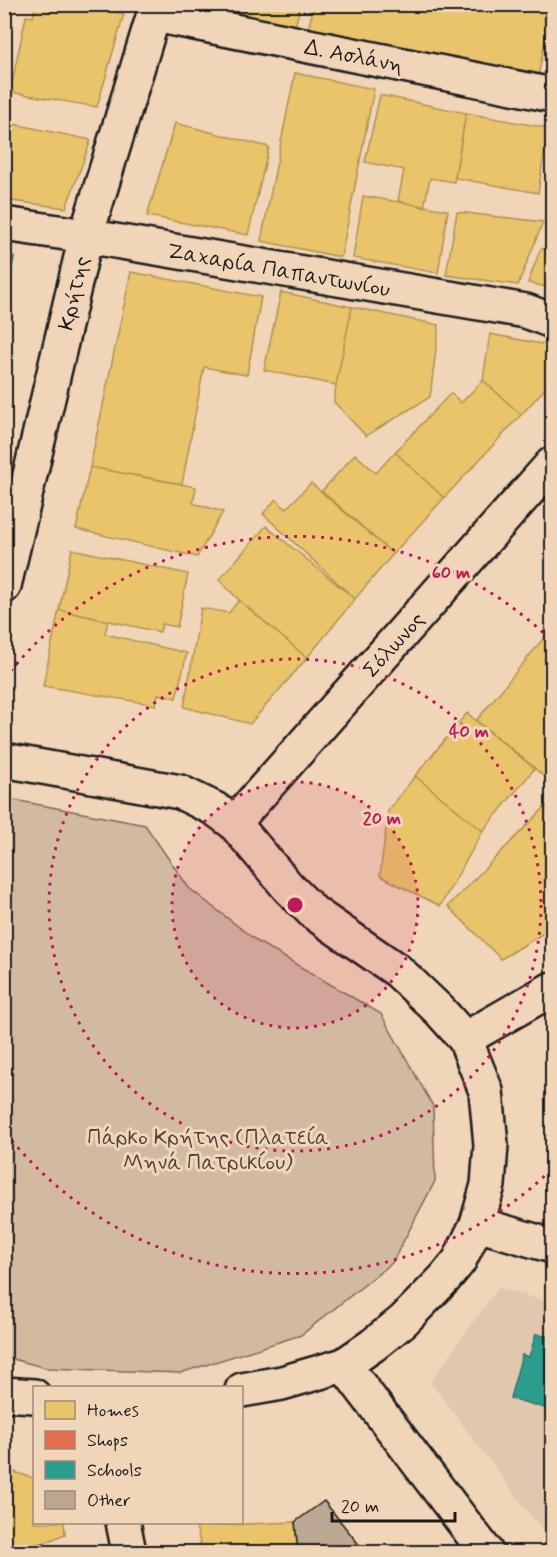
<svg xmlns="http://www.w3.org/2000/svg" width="557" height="1557" viewBox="0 0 557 1557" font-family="Mynerve,sans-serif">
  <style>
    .built { fill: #e1c7ad }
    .green { fill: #d2baa1; stroke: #776b5e; stroke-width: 1.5 }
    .homes { fill: #e9c46a; stroke: #ac9253; stroke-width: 1.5 }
    .shops { fill: #e76f51; stroke: #aa5641; stroke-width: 1.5 }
    .schools { fill: #2a9d8f; stroke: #26766c; stroke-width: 1.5 }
    .building { fill: #bca792; stroke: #1c1c1c; stroke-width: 1.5 }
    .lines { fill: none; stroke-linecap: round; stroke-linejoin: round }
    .minor-casing { stroke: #1c1c1c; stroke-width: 38 }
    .minor { stroke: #f1d5b8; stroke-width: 33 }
    .ring { fill: none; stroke: #c2185b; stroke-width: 3; stroke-dasharray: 3 6 }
    .labels { text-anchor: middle; stroke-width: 6; stroke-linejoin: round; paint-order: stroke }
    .street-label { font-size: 22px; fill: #1c1c1c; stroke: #f1d5b8 }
    .park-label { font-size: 22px; fill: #4a443d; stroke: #f1d5b8 }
    .centre { fill: #c2185b; stroke: #f1d5b8; stroke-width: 3 }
    .ring-label { font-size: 18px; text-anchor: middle; font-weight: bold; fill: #c2185b; stroke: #f1d5b8; stroke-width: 6; stroke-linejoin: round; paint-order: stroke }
  </style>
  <rect width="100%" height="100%" fill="#f1d5b8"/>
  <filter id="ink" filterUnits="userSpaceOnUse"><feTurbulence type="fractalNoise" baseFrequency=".0167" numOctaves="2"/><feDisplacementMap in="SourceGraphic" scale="12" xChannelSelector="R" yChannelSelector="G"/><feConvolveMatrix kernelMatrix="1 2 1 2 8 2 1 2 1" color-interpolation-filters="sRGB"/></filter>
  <g filter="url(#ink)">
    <path class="built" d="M 498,1288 L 552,1303 L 552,1543 L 430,1382 Z"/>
    <path class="green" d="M 4,798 L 145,825 L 189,888 L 258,942 L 381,1014 L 433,1106 L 435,1181 L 392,1263 L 301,1335 L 180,1373 L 46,1368 L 5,1357 Z"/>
    <path class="homes" d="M 36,4 L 79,4 L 124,14 L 97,107 L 10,92 L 26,16 L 33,17 Z
      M 224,4 L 301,4 L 294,30 L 223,11 Z
      M 314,4 L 552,4 L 538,77 L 308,30 Z
      M 295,73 L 374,89 L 341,257 L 261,241 Z
      M 380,95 L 466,113 L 454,182 L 430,178 L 424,207 L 398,201 L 404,170 L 365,162 Z
      M 466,113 L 548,128 L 538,193 L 455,178 Z
      M 4,122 L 91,140 L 66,208 L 4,200 Z
      M 175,123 L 269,147 L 248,235 L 147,216 Z
      M 552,136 L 552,168 L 547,166 Z
      M 363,196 L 448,210 L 438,273 L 353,258 Z
      M 457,212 L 543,222 L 518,285 L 446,275 Z
      M 552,245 L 552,288 L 528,283 L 540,250 Z
      M 131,272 L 261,297 L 247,375 L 204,367 L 182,484 L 90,467 Z
      M 281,292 L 352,307 L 336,385 L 264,370 Z
      M 352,307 L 439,325 L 430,397 L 366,436 L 334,402 L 336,385 Z
      M 490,334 L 552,346 L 552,381 L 521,415 L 483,380 Z
      M 483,380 L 521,415 L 444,498 L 395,452 L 451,393 L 461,403 Z
      M 395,452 L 444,498 L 393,554 L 322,491 L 355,454 L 376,473 Z
      M 90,467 L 196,487 L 193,503 L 223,512 L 197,557 L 76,529 Z
      M 311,483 L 393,554 L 355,599 L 263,514 L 276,499 L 286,509 Z
      M 266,526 L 355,599 L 307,658 L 239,600 L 219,580 Z
      M 72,549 L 188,574 L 177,627 L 162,624 L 160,632 L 59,610 Z
      M 239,600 L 307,658 L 250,724 L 184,707 L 201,608 L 229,613 Z
      M 59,610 L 108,621 L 105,634 L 187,653 L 176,698 L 158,694 L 156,705 L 43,686 Z
      M 552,628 L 552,767 L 545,777 L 476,721 Z
      M 467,713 L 535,768 L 483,831 L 415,776 Z
      M 415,776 L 483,831 L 440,906 L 380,876 L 388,811 Z
      M 546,806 L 552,810 L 552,928 L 501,959 L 448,906 Z
      M 4,1469 L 34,1478 L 34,1522 L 64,1522 L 65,1534 L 44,1543 L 4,1550 Z
      M 295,1522 L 298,1552 L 202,1552 L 196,1526 Z"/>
    <path class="shops" d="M 552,1039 L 552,1095 L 546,1043 Z"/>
    <path class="schools" d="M 4,256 L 14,257 L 4,310 Z
      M 536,1334 L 552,1338 L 552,1410 L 510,1398 L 522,1355 L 529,1357 Z"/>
    <path class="building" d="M 324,1501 L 365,1552 L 298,1552 L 295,1522 Z
      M 44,1543 L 46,1552 L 4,1552 L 4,1550 Z"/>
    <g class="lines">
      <g class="minor-casing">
        <path id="minor" d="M 155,15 L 552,95
          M 4,224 L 86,236 L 526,311 L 552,321
          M 4,586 L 86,236 L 157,4
          M 4,760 L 180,792 L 215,809 L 234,823 L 288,887 L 314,913 L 398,971 L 440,1011 L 465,1039 L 486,1091 L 491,1145 L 488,1185 L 477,1224 L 459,1261 L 445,1278 L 403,1321 L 373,1345 L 344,1365 L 282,1383 L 242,1390
          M 234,823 L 552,464
          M 465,1039 L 552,989
          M 477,1224 L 552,1246
          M 344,1365 L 486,1552
          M 4,1394 L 34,1396
          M 123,1522 L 129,1552"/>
      </g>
      <use href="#minor" class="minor"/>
    </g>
  </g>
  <circle cx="295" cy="905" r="123" fill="#c2185b" fill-opacity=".12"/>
  <g class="ring">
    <circle cx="295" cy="905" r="123"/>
    <circle cx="295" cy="905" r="246"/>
    <path d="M551 1170A368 368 0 0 1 5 1132M5 678A368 368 0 0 1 551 640"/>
  </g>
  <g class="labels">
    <g class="street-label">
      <text transform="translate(354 55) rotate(11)" y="8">Δ. Ασλάνη</text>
      <text transform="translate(279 269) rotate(10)" y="8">Ζαχαρία Παπαντωνίου</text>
      <text transform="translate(73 293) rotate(-77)" y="8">Κρήτης</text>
      <text transform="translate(393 644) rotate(-48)" y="8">Σόλωνος</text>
    </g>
    <g class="park-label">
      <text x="208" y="1144">Πάρκο Κρήτης (Πλατεία<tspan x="208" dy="25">Μηνά Πατρικίου)</tspan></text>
    </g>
  </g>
  <circle cx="295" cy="905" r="9" class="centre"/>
  <g class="ring-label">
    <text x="451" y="578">60 m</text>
    <text x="469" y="737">40 m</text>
    <text x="382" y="824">20 m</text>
  </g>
  <rect width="557" height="1557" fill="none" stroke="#f1d5b8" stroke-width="24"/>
  <rect x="12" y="12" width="533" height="1533" fill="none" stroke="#1c1c1c" stroke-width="2" filter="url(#ink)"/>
  <rect x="33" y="1386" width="210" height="138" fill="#f1d5b8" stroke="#9c8b7a" stroke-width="1.5"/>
  <rect x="45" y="1401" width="30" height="18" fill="#e9c46a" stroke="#9c8b7a" stroke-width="1.5"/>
  <text x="87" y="1416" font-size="18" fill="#1c1c1c">Homes</text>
  <rect x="45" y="1431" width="30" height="18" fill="#e76f51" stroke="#9c8b7a" stroke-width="1.5"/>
  <text x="87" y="1446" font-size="18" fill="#1c1c1c">Shops</text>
  <rect x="45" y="1461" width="30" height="18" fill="#2a9d8f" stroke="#9c8b7a" stroke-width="1.5"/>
  <text x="87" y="1476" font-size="18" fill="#1c1c1c">Schools</text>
  <rect x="45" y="1491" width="30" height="18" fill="#bca792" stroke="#9c8b7a" stroke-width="1.5"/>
  <text x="87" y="1506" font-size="18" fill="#1c1c1c">Other</text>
  <path d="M332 1512v9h123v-9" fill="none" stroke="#1c1c1c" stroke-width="3"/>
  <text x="341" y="1512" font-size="18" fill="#1c1c1c" stroke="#f1d5b8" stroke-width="4.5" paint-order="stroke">20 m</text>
</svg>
